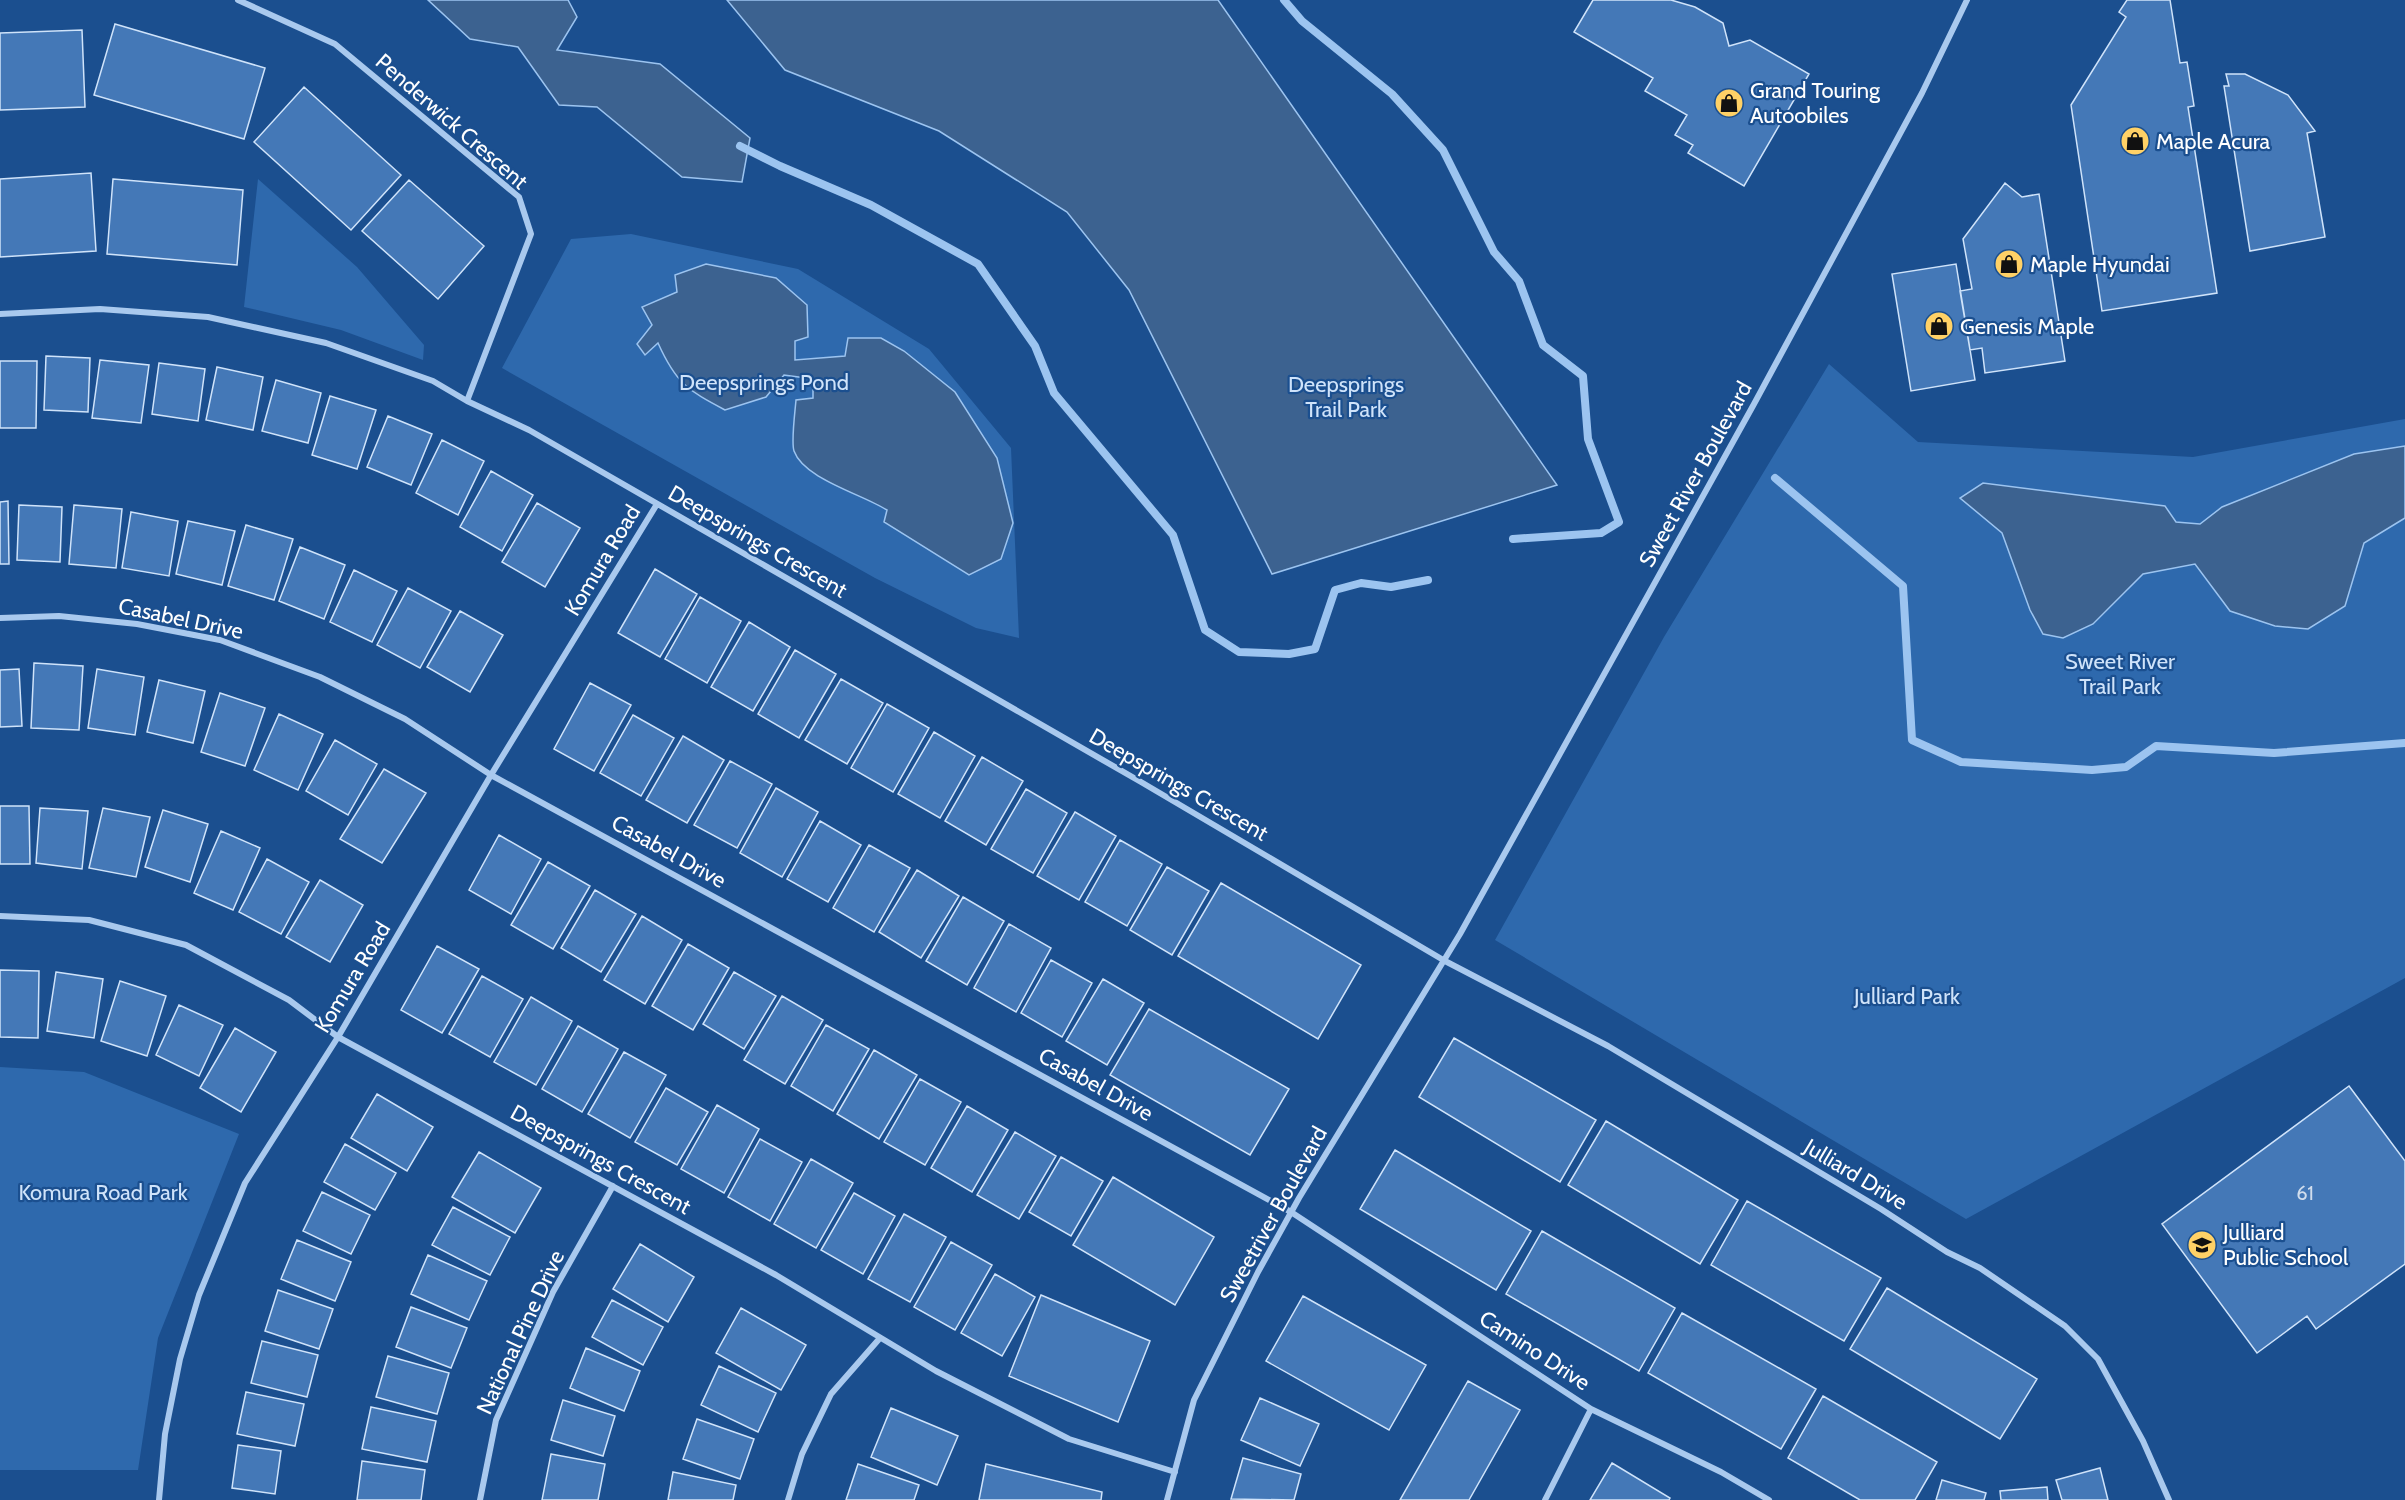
<svg xmlns="http://www.w3.org/2000/svg" width="2405" height="1500" viewBox="0 0 2405 1500" font-family="Cabin,sans-serif">
  <style>
    .green { fill: #2e69ad }
    .water { fill: #3c6290; stroke: #9cc4f0; stroke-width: 1.5 }
    .lines { fill: none; stroke-linecap: round; stroke-linejoin: round }
    .stream { stroke: #9cc4f0; stroke-width: 8 }
    .building { fill: #4478b7; stroke: #cfe3fa; stroke-width: 1.5 }
    .street { stroke: #a9c9ee; stroke-width: 6 }
    .labels { text-anchor: middle; stroke-width: 4.5; stroke-linejoin: round; paint-order: stroke }
    .number-label { font-size: 20px; fill: #d0dded }
    .poi-label { font-size: 22px; fill: #fff; stroke: #1b4f8f; text-anchor: start }
    .street-label { font-size: 22px; fill: #fff; stroke: #1b4f8f }
    .park-label { font-size: 22px; fill: #cfe3fa; stroke: #1b4f8f }
  </style>
  <rect width="100%" height="100%" fill="#1b4f8f"/>
  <path class="green" d="M 258,179 L 357,267 L 424,345 L 423,360 L 341,330 L 244,307 Z
    M 631,234 L 798,269 L 929,349 L 1011,448 L 1019,638 L 976,628 L 875,578 L 502,368 L 571,239 Z
    M 1829,364 L 1918,442 L 2193,457 L 2405,419 L 2405,978 L 1966,1219 L 1495,940 L 1664,637 Z
    M 0,1067 L 84,1072 L 239,1134 L 158,1338 L 138,1470 L 0,1470 Z"/>
  <path class="water" d="M 428,0 L 568,0 L 577,17 L 557,50 L 660,64 L 750,138 L 742,182 L 682,177 L 597,107 L 559,105 L 518,47 L 470,39 Z
    M 727,0 L 1218,0 L 1557,485 L 1272,574 L 1129,290 L 1067,212 L 939,131 L 785,70 Z
    M 706,264 L 776,278 L 807,305 L 808,337 L 795,341 L 795,360 L 845,356 L 848,338 L 881,338 L 904,351 L 955,392 L 997,458 L 1013,523 L 1001,559 L 969,575 L 884,522 L 887,510 C 862,494 804,479 794,451 C 791,442 795,412 796,400 L 813,398 L 813,379 L 784,375 L 766,397 L 725,410 C 687,390 676,383 658,343 L 645,355 L 637,344 L 652,325 L 642,307 L 677,292 L 675,275 Z
    M 2405,446 L 2405,518 L 2364,543 L 2345,606 L 2308,629 L 2275,626 L 2230,611 L 2195,564 L 2143,574 L 2093,624 L 2063,638 L 2043,634 L 2030,610 L 2002,533 L 1960,498 L 1983,483 L 2165,506 L 2176,522 L 2200,524 L 2222,507 L 2354,454 Z"/>
  <g class="lines">
    <path class="stream" d="M 1284,0 L 1302,21 L 1392,94 L 1443,150 L 1494,252 L 1519,281 L 1543,345 L 1583,376 L 1588,439 L 1619,522 L 1601,533 L 1513,539
      M 740,146 L 780,166 L 871,205 L 978,264 L 1035,346 L 1054,393 L 1173,535 L 1205,630 L 1239,652 L 1289,654 L 1315,649 L 1335,590 L 1361,583 L 1391,587 L 1428,580
      M 1775,478 L 1903,586 L 1912,740 L 1961,762 L 2092,770 L 2126,767 L 2156,746 L 2274,753 L 2405,743"/>
  </g>
  <path class="building" d="M 1593,0 L 1671,0 L 1695,7 L 1723,23 L 1729,46 L 1750,40 L 1809,74 L 1744,186 L 1688,153 L 1693,145 L 1675,135 L 1687,115 L 1645,91 L 1653,78 L 1574,32 Z
    M 2127,0 L 2170,0 L 2180,63 L 2187,62 L 2194,106 L 2188,107 L 2217,293 L 2102,311 L 2071,105 L 2126,17 L 2119,12 Z
    M 115,24 L 265,68 L 244,139 L 94,95 Z
    M 82,30 L 85,107 L 0,110 L 0,33 Z
    M 2226,74 L 2245,74 L 2288,95 L 2315,131 L 2307,133 L 2325,237 L 2250,251 L 2224,86 L 2229,86 Z
    M 304,87 L 401,175 L 351,230 L 254,142 Z
    M 91,173 L 96,251 L 0,257 L 0,179 Z
    M 113,179 L 243,190 L 237,265 L 107,254 Z
    M 409,180 L 484,246 L 438,299 L 362,231 Z
    M 2005,183 L 2022,197 L 2039,194 L 2065,361 L 1985,373 L 1982,348 L 1970,350 L 1960,291 L 1972,289 L 1963,239 Z
    M 1956,264 L 1975,380 L 1911,391 L 1892,274 Z
    M 46,356 L 90,358 L 88,412 L 44,410 Z
    M 100,360 L 149,365 L 141,423 L 92,418 Z
    M 0,361 L 37,361 L 36,428 L 0,428 Z
    M 159,363 L 205,369 L 198,421 L 152,414 Z
    M 217,367 L 263,377 L 253,430 L 206,420 Z
    M 276,380 L 321,393 L 308,443 L 262,431 Z
    M 330,396 L 376,410 L 357,469 L 312,455 Z
    M 388,416 L 432,434 L 411,485 L 367,467 Z
    M 442,440 L 484,461 L 458,515 L 416,493 Z
    M 491,471 L 533,495 L 502,551 L 460,527 Z
    M 8,501 L 9,564 L 0,564 L 0,502 Z
    M 537,503 L 580,528 L 545,587 L 502,562 Z
    M 19,505 L 62,507 L 60,562 L 17,560 Z
    M 74,505 L 122,509 L 116,568 L 69,564 Z
    M 131,512 L 178,521 L 169,576 L 122,568 Z
    M 188,521 L 235,531 L 222,585 L 176,574 Z
    M 246,525 L 293,539 L 274,600 L 228,586 Z
    M 300,547 L 345,565 L 324,619 L 279,601 Z
    M 655,569 L 697,594 L 660,657 L 618,633 Z
    M 354,570 L 397,591 L 372,642 L 330,622 Z
    M 408,588 L 451,611 L 420,668 L 377,645 Z
    M 700,597 L 741,621 L 707,683 L 665,659 Z
    M 460,611 L 503,635 L 470,692 L 427,667 Z
    M 749,622 L 790,647 L 753,711 L 711,687 Z
    M 795,650 L 836,674 L 799,738 L 758,714 Z
    M 34,663 L 83,666 L 79,730 L 31,728 Z
    M 19,669 L 22,726 L 0,727 L 0,670 Z
    M 97,669 L 144,677 L 135,735 L 88,728 Z
    M 841,679 L 883,703 L 847,764 L 805,740 Z
    M 159,680 L 205,691 L 193,743 L 147,732 Z
    M 590,683 L 631,705 L 594,771 L 554,749 Z
    M 220,693 L 265,708 L 245,766 L 201,752 Z
    M 887,704 L 929,728 L 893,792 L 851,768 Z
    M 279,714 L 323,734 L 298,790 L 254,770 Z
    M 633,715 L 674,738 L 641,796 L 600,773 Z
    M 934,732 L 975,756 L 940,818 L 898,794 Z
    M 683,736 L 724,760 L 687,823 L 646,800 Z
    M 335,740 L 377,764 L 348,815 L 306,791 Z
    M 982,757 L 1023,781 L 986,845 L 945,821 Z
    M 730,761 L 772,784 L 737,848 L 694,825 Z
    M 384,769 L 426,793 L 382,863 L 340,839 Z
    M 776,788 L 818,812 L 782,877 L 740,853 Z
    M 1026,789 L 1067,813 L 1033,873 L 991,849 Z
    M 0,806 L 29,806 L 30,864 L 0,864 Z
    M 40,808 L 88,811 L 82,869 L 36,863 Z
    M 103,808 L 150,817 L 136,877 L 89,868 Z
    M 163,810 L 208,824 L 190,882 L 145,867 Z
    M 1075,812 L 1116,836 L 1079,900 L 1037,876 Z
    M 820,821 L 861,845 L 828,902 L 787,879 Z
    M 221,831 L 260,848 L 233,910 L 194,893 Z
    M 499,835 L 541,859 L 511,914 L 469,890 Z
    M 1120,840 L 1162,864 L 1127,926 L 1085,902 Z
    M 869,845 L 910,868 L 874,932 L 833,908 Z
    M 267,859 L 309,882 L 281,934 L 239,912 Z
    M 548,862 L 590,886 L 553,949 L 511,925 Z
    M 1167,867 L 1209,891 L 1172,955 L 1130,930 Z
    M 917,870 L 959,896 L 921,958 L 879,932 Z
    M 320,880 L 363,905 L 330,962 L 286,937 Z
    M 1221,883 L 1361,965 L 1318,1039 L 1178,956 Z
    M 595,890 L 636,914 L 601,972 L 561,948 Z
    M 963,897 L 1004,921 L 967,985 L 926,961 Z
    M 642,916 L 682,940 L 645,1004 L 604,980 Z
    M 1009,924 L 1051,948 L 1016,1012 L 974,988 Z
    M 688,944 L 729,968 L 693,1030 L 652,1006 Z
    M 437,946 L 479,969 L 442,1033 L 401,1010 Z
    M 1051,960 L 1092,983 L 1062,1037 L 1021,1013 Z
    M 0,970 L 39,971 L 38,1038 L 0,1037 Z
    M 56,972 L 103,979 L 94,1038 L 47,1031 Z
    M 734,972 L 776,996 L 744,1049 L 703,1024 Z
    M 482,976 L 523,999 L 490,1057 L 449,1034 Z
    M 1103,979 L 1144,1003 L 1107,1065 L 1066,1041 Z
    M 120,981 L 166,996 L 147,1056 L 101,1041 Z
    M 782,996 L 823,1020 L 785,1084 L 744,1060 Z
    M 531,997 L 572,1021 L 536,1085 L 494,1062 Z
    M 179,1005 L 223,1025 L 199,1076 L 156,1055 Z
    M 1149,1009 L 1289,1089 L 1250,1155 L 1110,1075 Z
    M 826,1025 L 869,1049 L 833,1111 L 791,1086 Z
    M 578,1026 L 618,1049 L 582,1112 L 542,1089 Z
    M 235,1028 L 276,1052 L 241,1112 L 200,1088 Z
    M 1454,1038 L 1596,1120 L 1560,1182 L 1419,1097 Z
    M 874,1050 L 917,1075 L 879,1139 L 837,1114 Z
    M 624,1052 L 666,1075 L 630,1138 L 588,1114 Z
    M 920,1079 L 961,1102 L 925,1165 L 884,1142 Z
    M 2349,1086 L 2405,1161 L 2405,1264 L 2316,1329 L 2307,1316 L 2257,1353 L 2162,1224 Z
    M 666,1088 L 708,1112 L 677,1165 L 635,1142 Z
    M 377,1094 L 433,1127 L 407,1171 L 351,1138 Z
    M 717,1105 L 759,1129 L 724,1193 L 681,1169 Z
    M 967,1106 L 1008,1130 L 972,1192 L 931,1168 Z
    M 1606,1121 L 1738,1200 L 1700,1264 L 1568,1185 Z
    M 1015,1132 L 1056,1156 L 1019,1219 L 977,1195 Z
    M 760,1139 L 802,1162 L 770,1221 L 728,1197 Z
    M 345,1144 L 396,1173 L 375,1210 L 324,1182 Z
    M 1395,1150 L 1531,1231 L 1496,1290 L 1360,1209 Z
    M 479,1152 L 541,1188 L 515,1233 L 452,1197 Z
    M 1061,1157 L 1103,1181 L 1071,1236 L 1029,1212 Z
    M 811,1159 L 853,1183 L 816,1248 L 774,1224 Z
    M 1113,1177 L 1214,1237 L 1175,1305 L 1073,1245 Z
    M 322,1192 L 370,1215 L 351,1254 L 303,1231 Z
    M 854,1193 L 895,1216 L 863,1274 L 821,1250 Z
    M 1747,1201 L 1881,1278 L 1844,1341 L 1711,1265 Z
    M 453,1207 L 510,1237 L 490,1275 L 432,1245 Z
    M 904,1214 L 946,1237 L 910,1302 L 868,1279 Z
    M 1542,1231 L 1675,1308 L 1639,1371 L 1506,1294 Z
    M 297,1240 L 351,1262 L 335,1301 L 281,1279 Z
    M 951,1242 L 992,1265 L 955,1330 L 914,1307 Z
    M 640,1244 L 694,1277 L 668,1322 L 613,1289 Z
    M 428,1255 L 487,1281 L 469,1320 L 411,1294 Z
    M 995,1274 L 1035,1297 L 1002,1356 L 961,1333 Z
    M 1887,1288 L 2037,1379 L 2000,1439 L 1850,1349 Z
    M 278,1290 L 333,1309 L 319,1349 L 265,1331 Z
    M 1041,1295 L 1150,1341 L 1118,1422 L 1009,1376 Z
    M 1303,1296 L 1426,1365 L 1389,1430 L 1266,1361 Z
    M 612,1300 L 663,1327 L 643,1365 L 592,1337 Z
    M 411,1307 L 467,1328 L 451,1368 L 396,1347 Z
    M 741,1308 L 806,1345 L 781,1390 L 716,1353 Z
    M 1682,1313 L 1816,1389 L 1781,1449 L 1648,1373 Z
    M 262,1341 L 318,1355 L 307,1397 L 251,1383 Z
    M 586,1348 L 640,1371 L 624,1411 L 570,1388 Z
    M 388,1356 L 449,1373 L 437,1414 L 376,1397 Z
    M 719,1366 L 776,1393 L 758,1432 L 701,1405 Z
    M 1468,1381 L 1520,1410 L 1469,1500 L 1400,1500 Z
    M 246,1392 L 304,1404 L 295,1446 L 237,1434 Z
    M 1823,1396 L 1937,1462 L 1915,1500 L 1860,1500 L 1788,1458 Z
    M 1260,1398 L 1319,1424 L 1300,1466 L 1241,1440 Z
    M 563,1400 L 615,1416 L 603,1456 L 551,1440 Z
    M 371,1407 L 436,1421 L 427,1462 L 362,1449 Z
    M 891,1408 L 958,1436 L 937,1485 L 871,1457 Z
    M 697,1419 L 754,1439 L 740,1479 L 683,1459 Z
    M 238,1445 L 281,1451 L 275,1494 L 232,1488 Z
    M 551,1454 L 605,1464 L 598,1500 L 542,1500 Z
    M 1243,1458 L 1301,1474 L 1294,1500 L 1231,1499 Z
    M 362,1461 L 425,1470 L 421,1500 L 357,1500 Z
    M 1612,1463 L 1670,1498 L 1669,1500 L 1590,1500 Z
    M 858,1464 L 919,1485 L 914,1500 L 846,1500 Z
    M 986,1464 L 1102,1492 L 1101,1500 L 979,1500 Z
    M 2100,1468 L 2108,1500 L 2062,1500 L 2056,1480 Z
    M 673,1472 L 736,1485 L 733,1500 L 668,1500 Z
    M 1942,1480 L 1986,1493 L 1984,1500 L 1936,1500 Z
    M 2047,1487 L 2048,1500 L 2001,1500 L 2000,1491 Z"/>
  <g class="lines">
    <path class="street" d="M 238,0 L 335,44 L 519,197 L 531,234 L 467,401
      M 0,314 L 100,309 L 208,317 L 326,343 L 433,381 L 467,401 L 529,430 L 1141,782 L 1445,961 L 1608,1046 L 1881,1209 L 1947,1252 L 1980,1268 L 2065,1326 L 2098,1359 L 2143,1441 L 2169,1500
      M 0,618 L 59,616 L 137,624 L 220,640 L 320,677 L 405,719 L 491,775 L 1291,1212 L 1591,1409 L 1721,1472 L 1769,1500
      M 0,916 L 89,920 L 186,945 L 289,1000 L 338,1037 L 776,1275 L 936,1371 L 1069,1439 L 1175,1472
      M 159,1500 L 165,1434 L 180,1359 L 199,1295 L 245,1183 L 338,1037 L 491,775 L 657,504
      M 480,1500 L 496,1420 L 553,1292 L 613,1186
      M 788,1500 L 802,1454 L 831,1394 L 880,1338
      M 1167,1500 L 1194,1400 L 1258,1272 L 1299,1198 L 1460,934 L 1754,404 L 1922,93 L 1967,0
      M 1545,1500 L 1591,1409"/>
  </g>
  <defs>
    <g id="shop-disc" transform="scale(1.5)"><circle r="9.5" fill="#ffd166" stroke="#1b4f8f"/><path d="M-5-2.5h2.3a2.7 3.5 0 0 1 5.4 0H5L5.5 6h-11ZM-1.5-2.5h3a1.5 2.3 0 0 0-3 0Z" fill="#111"/></g>
    <g id="school-disc" transform="scale(1.5)"><circle r="9.5" fill="#ffd166" stroke="#1b4f8f"/><path d="M0-5L7-2L0 1L-7-2ZM-4 1L0 2.5L4 1V4Q0 6-4 4Z" fill="#111"/></g>
  </defs>
  <g fill-rule="evenodd">
    <use href="#shop-disc" x="1729" y="103"/>
    <use href="#shop-disc" x="2135" y="141"/>
    <use href="#shop-disc" x="2009" y="264"/>
    <use href="#shop-disc" x="1939" y="326"/>
    <use href="#school-disc" x="2202" y="1245"/>
  </g>
  <g class="labels">
    <g class="number-label">
      <text x="2305" y="1200">61</text>
    </g>
    <g class="poi-label">
      <text x="1750" y="98">Grand Touring<tspan x="1750" dy="25">Autoobiles</tspan></text>
      <text x="2156" y="149">Maple Acura</text>
      <text x="2030" y="272">Maple Hyundai</text>
      <text x="1960" y="334">Genesis Maple</text>
      <text x="2223" y="1240">Julliard<tspan x="2223" dy="25">Public School</tspan></text>
    </g>
    <g class="street-label">
      <text transform="translate(452 121) rotate(41)" y="8">Penderwick Crescent</text>
      <text transform="translate(1695 474) rotate(-61)" y="8">Sweet River Boulevard</text>
      <text transform="translate(758 541) rotate(30)" y="8">Deepsprings Crescent</text>
      <text transform="translate(602 560) rotate(-59)" y="8">Komura Road</text>
      <text transform="translate(181 618) rotate(12)" y="8">Casabel Drive</text>
      <text transform="translate(1179 784) rotate(30)" y="8">Deepsprings Crescent</text>
      <text transform="translate(669 851) rotate(29)" y="8">Casabel Drive</text>
      <text transform="translate(352 977) rotate(-59)" y="8">Komura Road</text>
      <text transform="translate(1096 1084) rotate(29)" y="8">Casabel Drive</text>
      <text transform="translate(601 1159) rotate(29)" y="8">Deepsprings Crescent</text>
      <text transform="translate(1856 1174) rotate(31)" y="8">Julliard Drive</text>
      <text transform="translate(1273 1214) rotate(-61)" y="8">Sweetriver Boulevard</text>
      <text transform="translate(520 1332) rotate(-65)" y="8">National Pine Drive</text>
      <text transform="translate(1535 1350) rotate(33)" y="8">Camino Drive</text>
    </g>
    <g class="park-label">
      <text x="764" y="390">Deepsprings Pond</text>
      <text x="1346" y="392">Deepsprings<tspan x="1346" dy="25">Trail Park</tspan></text>
      <text x="2120" y="669">Sweet River<tspan x="2120" dy="25">Trail Park</tspan></text>
      <text x="1907" y="1004">Julliard Park</text>
      <text x="103" y="1200">Komura Road Park</text>
    </g>
  </g>
</svg>
